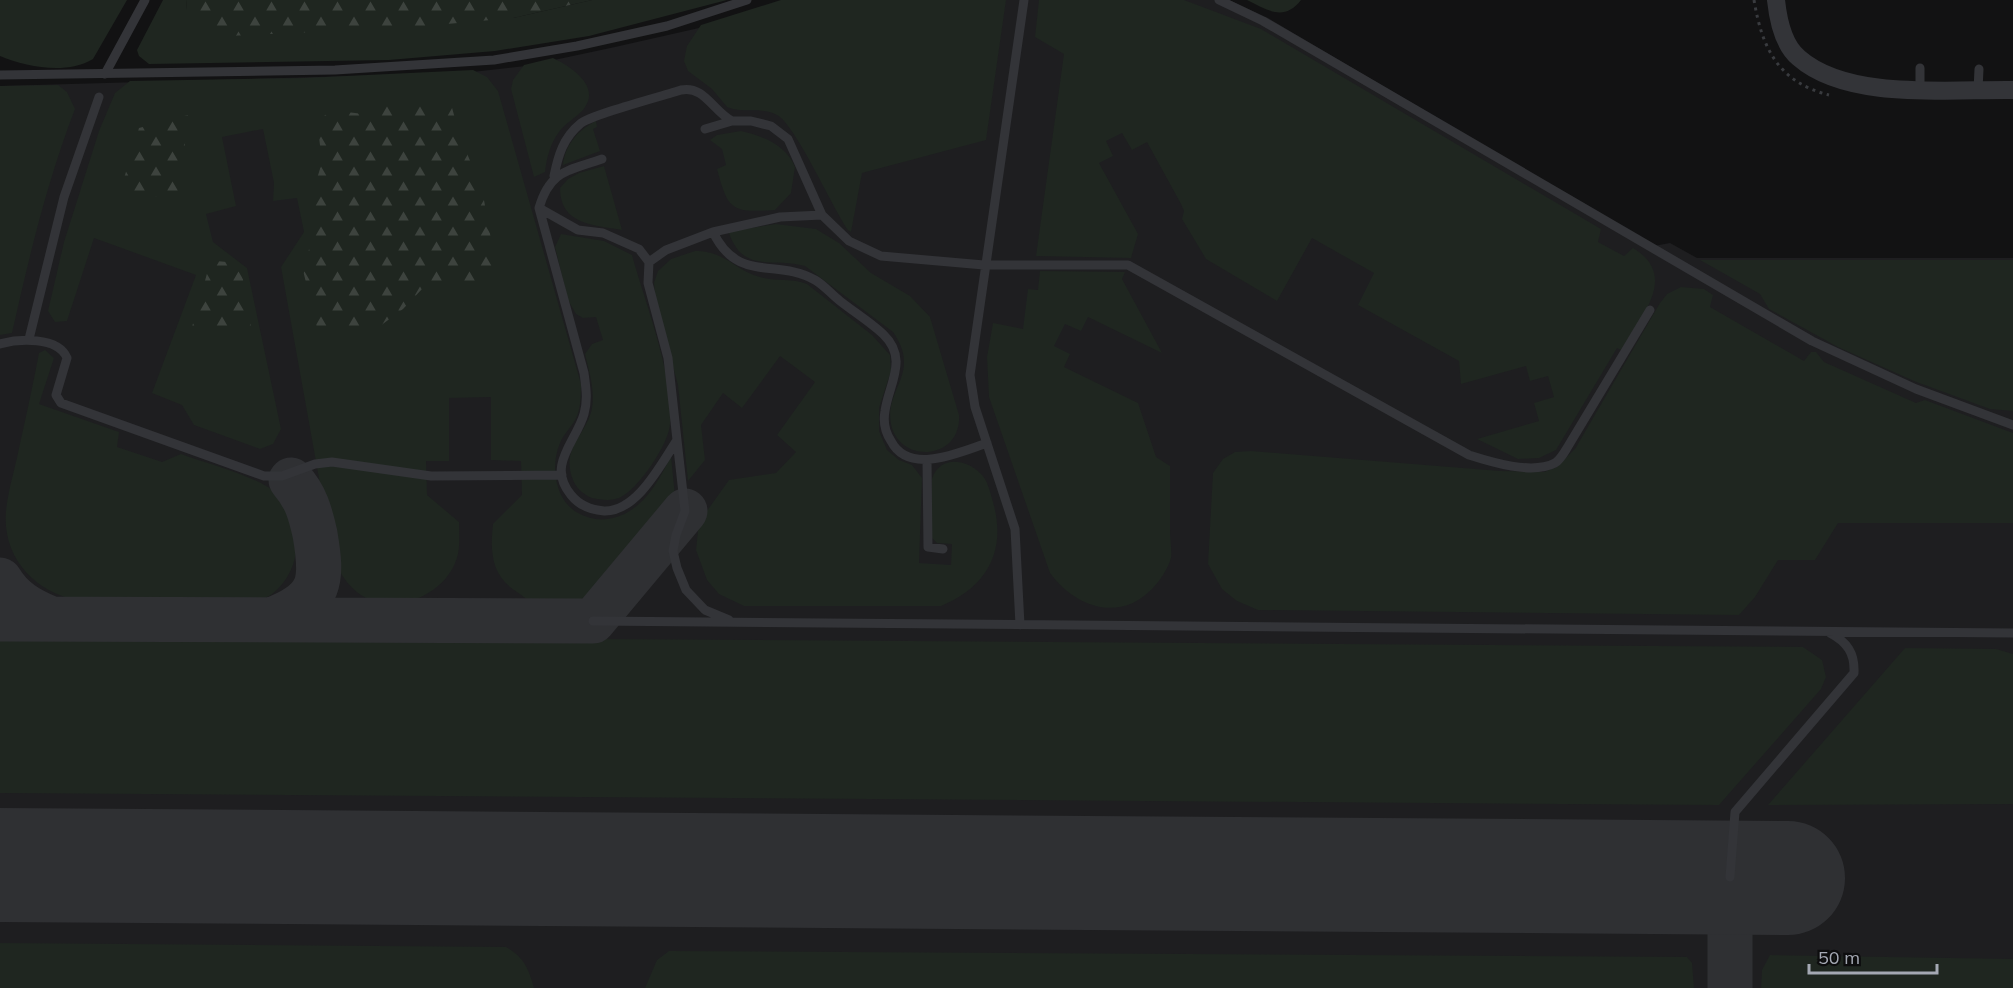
<svg xmlns="http://www.w3.org/2000/svg" width="2013" height="988" viewBox="0 0 2013 988" font-family="Mulish,sans-serif">
  <style>
    .built { fill: #1e1e20 }
    .grass { fill: #1f2620 }
    .forest { fill: url(#forest-firs) }
    .lines { fill: none; stroke-linecap: round; stroke-linejoin: round }
    .taxiway { stroke: #2f3033; stroke-width: 45 }
    .runway { stroke: #2f3033; stroke-width: 114 }
    .path { stroke: #393b3f; stroke-width: 3; stroke-dasharray: 3 4.5; stroke-linecap: butt }
    .lane { stroke: #333438; stroke-width: 9 }
    .street { stroke: #333438; stroke-width: 18 }
  </style>
  <defs>
    <pattern id="forest-firs" width="22" height="20" patternUnits="userSpaceOnUse" patternTransform="scale(1.5)"><rect width="22" height="20" fill="#1f2620"/><path d="M5 1l3.5 6h-7zM16 11l3.5 6h-7z" fill="#3d433e"/></pattern>
  </defs>
  <rect width="100%" height="100%" fill="#121213"/>
  <path class="built" d="M 793,0 L 1229,0 L 1268,18 L 1654,246 L 1670,243 L 1697,258 L 2013,258 L 2013,988 L 0,988 L 0,86 L 463,73 L 526,66 L 615,47 L 699,28 Z"/>
  <path class="grass" d="M 0,0 L 127,0 L 93,59 C 66,75 27,67 0,56 Z
    M 163,0 L 187,0 L 186,10 L 513,18 L 592,0 L 727,0 L 589,36 L 495,51 L 389,60 L 149,64 L 139,56 L 137,50 Z
    M 781,0 L 1006,0 L 986,140 L 862,173 L 851,232 L 848,230 C 832,207 795,124 777,115 C 760,106 743,114 727,107 L 712,89 L 688,71 L 684,61 L 687,46 L 701,25 Z
    M 1039,0 L 1184,0 L 1261,29 L 1601,229 L 1598,242 L 1624,256 L 1633,248 C 1680,276 1640,318 1621,350 L 1617,348 L 1556,450 L 1539,458 L 1518,459 L 1477,439 L 1539,421 L 1534,403 L 1554,397 L 1548,376 L 1530,381 L 1526,366 L 1461,384 L 1459,361 L 1358,305 L 1374,273 L 1312,238 L 1277,301 L 1206,259 L 1182,219 L 1184,211 L 1181,204 L 1147,142 L 1132,150 L 1122,133 L 1106,141 L 1113,156 L 1099,163 L 1138,234 L 1131,258 L 1036,256 L 1064,54 L 1035,37 Z
    M 1247,0 L 1301,0 C 1284,22 1267,10 1247,0 Z
    M 553,58 C 572,67 602,87 583,110 C 576,118 565,123 559,132 C 550,144 547,157 545,172 L 534,177 L 511,89 L 513,80 L 524,65 Z
    M 473,70 L 487,77 L 498,91 L 581,384 C 581,394 581,406 577,416 C 573,426 564,433 560,443 C 550,466 555,501 578,513 C 589,519 601,521 613,518 C 644,510 658,482 671,456 L 675,496 C 653,523 614,578 587,596 C 577,603 549,607 537,604 C 530,602 524,597 517,592 C 491,576 490,552 493,524 L 522,495 L 521,461 L 491,460 L 491,397 L 449,398 L 449,461 L 426,461 L 427,495 L 459,522 C 459,532 460,544 458,554 C 450,590 405,613 371,600 C 352,593 339,574 333,556 L 281,267 L 304,232 L 297,198 L 273,201 L 274,183 L 263,129 L 222,137 L 236,206 L 206,214 L 213,242 L 247,268 L 281,429 L 273,444 L 260,449 L 194,425 L 182,405 L 152,393 L 196,275 L 94,238 L 67,321 L 55,322 L 48,311 L 64,242 L 99,131 L 115,93 L 130,81 L 304,78 Z
    M 58,85 L 67,92 L 75,109 C 47,182 29,257 12,333 L 0,335 L 0,86 Z
    M 596,121 L 597,127 L 593,129 L 600,151 L 563,165 C 565,145 578,130 596,121 Z
    M 741,131 C 763,136 786,145 795,167 L 791,193 L 775,210 C 731,213 728,210 717,169 L 726,165 L 722,149 L 710,140 L 717,135 Z
    M 604,166 L 622,230 C 594,225 560,225 560,188 L 568,179 L 579,173 Z
    M 776,224 L 816,229 L 839,243 L 871,273 L 910,296 L 930,317 L 959,415 C 962,458 904,465 892,428 C 881,390 923,375 893,332 L 805,266 C 773,257 743,274 729,233 L 732,231 Z
    M 561,234 L 604,241 L 632,255 C 645,303 674,375 670,424 C 669,444 638,490 619,498 C 611,501 601,500 592,498 C 584,495 576,488 573,480 C 560,447 587,435 592,408 C 595,390 589,371 585,354 L 592,344 L 603,340 L 596,317 L 583,318 L 576,314 L 568,300 L 555,247 Z
    M 695,251 C 726,251 734,270 760,277 C 776,282 792,278 807,284 L 872,335 L 890,355 L 891,371 L 879,408 L 879,431 L 887,450 L 899,460 L 912,465 L 922,478 L 919,563 L 951,565 L 952,544 L 937,543 L 931,537 L 932,479 C 939,456 965,458 980,473 C 988,480 990,492 993,502 C 1007,551 987,587 941,606 L 744,606 L 719,594 L 707,580 L 696,550 L 699,522 L 729,480 L 776,473 L 796,452 L 777,435 L 815,382 L 780,356 L 742,408 L 723,393 L 701,425 L 705,460 L 688,481 L 678,385 L 656,305 L 654,283 L 658,271 L 671,259 Z
    M 1700,260 L 2013,260 L 2013,411 L 1990,409 L 1914,381 L 1838,347 L 1769,309 L 1760,294 Z
    M 1040,271 L 1125,272 L 1122,279 L 1162,353 L 1088,317 L 1081,331 L 1065,324 L 1054,346 L 1070,354 L 1064,367 L 1138,403 L 1156,457 L 1170,466 C 1170,487 1170,509 1170,530 C 1170,539 1172,550 1171,558 C 1168,569 1159,582 1152,589 C 1119,623 1075,607 1050,573 L 989,397 L 987,357 L 993,323 L 1023,329 L 1028,289 L 1038,290 Z
    M 1681,287 L 1704,289 L 1713,295 L 1710,307 L 1804,361 L 1811,352 L 1816,352 L 1824,362 L 1916,403 L 1925,400 L 2013,433 L 2013,523 L 1838,523 L 1815,560 L 1778,560 L 1755,597 L 1739,615 L 1258,610 L 1237,601 L 1222,589 L 1208,564 L 1213,473 L 1223,459 L 1235,452 L 1251,451 L 1500,471 L 1544,472 L 1557,467 L 1575,449 L 1660,303 L 1667,294 Z
    M 45,350 L 54,358 L 39,404 L 119,432 L 117,447 L 162,462 L 181,454 C 206,463 247,474 268,487 C 304,511 307,567 272,594 C 265,599 254,602 246,605 L 76,600 C 34,591 2,557 6,511 C 8,490 15,469 19,448 C 26,416 33,385 39,353 Z
    M 0,635 L 1803,647 L 1822,660 L 1826,677 L 1821,689 L 1719,805 L 0,793 Z
    M 1905,648 L 1996,649 L 2013,654 L 2013,804 L 1768,805 Z
    M 0,943 L 506,947 C 524,957 529,969 534,988 L 0,988 Z
    M 669,951 L 1687,957 L 1692,963 L 1694,988 L 645,988 L 657,960 Z
    M 1770,955 L 2013,959 L 2013,988 L 1761,988 L 1762,970 Z"/>
  <path class="forest" d="M 187,0 L 592,0 L 513,18 L 403,28 L 227,36 L 202,28 L 186,10 Z
    M 444,102 L 451,104 L 460,137 L 482,189 L 498,278 L 465,286 L 439,282 L 422,289 L 403,309 L 376,329 L 318,332 L 302,266 L 313,240 L 311,199 L 322,162 L 317,120 L 339,107 L 347,112 L 363,114 L 372,105 Z
    M 188,115 L 179,200 L 120,192 L 139,128 Z
    M 216,261 L 227,262 L 242,274 L 251,327 L 223,334 L 192,327 L 208,270 Z"/>
  <g class="lines">
    <path class="taxiway" d="M 0,580 C 12,600 28,609 49,618
      M 0,619 L 593,621 L 685,511
      M 274,619 C 322,600 323,581 315,534 C 310,512 306,497 291,480
      M 1730,988 L 1730,877"/>
    <path class="runway" d="M 0,865 L 1788,878"/>
    <path class="path" d="M 1754,0 C 1762,48 1778,82 1829,95"/>
    <path class="lane" d="M 1219,0 L 1263,21 L 1812,341 L 1916,389 L 2013,425
      M 1920,68 L 1920,89
      M 105,74 L 145,0
      M 0,75 L 335,70 L 494,60 L 577,46 L 667,26 L 747,0
      M 1978,90 L 1979,69
      M 705,129 L 732,121 L 751,121 L 771,126 L 788,139 L 822,215 L 849,241 L 881,256 L 984,265 L 1128,265 L 1469,455 C 1491,462 1532,475 1555,463 C 1560,460 1564,453 1567,448 L 1650,310
      M 602,159 C 568,171 550,170 539,208 L 578,230 L 603,233 L 639,249 L 649,262
      M 554,176 C 558,156 563,138 580,124 C 590,115 663,96 681,90 C 704,85 713,111 732,121
      M 539,208 L 584,373 C 586,388 588,400 584,414 C 576,442 546,465 571,495 C 579,505 591,510 604,511 C 637,512 661,464 677,440 L 668,358 L 648,283 L 649,262 L 666,250 L 713,232 C 738,284 777,258 815,280 C 824,285 831,294 840,301 C 854,312 870,322 883,334 C 909,359 889,383 885,411 C 883,422 885,432 891,441 C 909,476 960,452 987,443
      M 713,232 L 780,217 L 822,215
      M 29,339 L 64,197 L 99,97
      M 0,344 C 18,339 58,336 67,358 L 56,395 L 61,403 L 264,476 L 282,476 L 315,464 L 332,462 L 431,476 L 562,475
      M 677,440 L 685,511 L 676,535 L 673,551 L 677,568 L 686,590 L 705,610 L 729,620
      M 927,460 L 928,547 L 943,549
      M 593,621 L 2013,633
      M 1020,625 L 1015,529 L 975,407 L 970,375 L 1024,0
      M 1730,877 L 1735,812 L 1854,673 C 1855,653 1847,642 1830,633"/>
    <path class="street" d="M 1776,0 C 1778,19 1783,45 1799,58 C 1848,101 1951,89 2013,90"/>
  </g>
  <path d="M1809 964v9h128v-9" fill="none" stroke="#a4a8b3" stroke-width="3"/>
  <text x="1818" y="964" font-size="18" fill="#a4a8b3" stroke="#0d0d0e" stroke-width="4.5" paint-order="stroke">50 m</text>
</svg>
